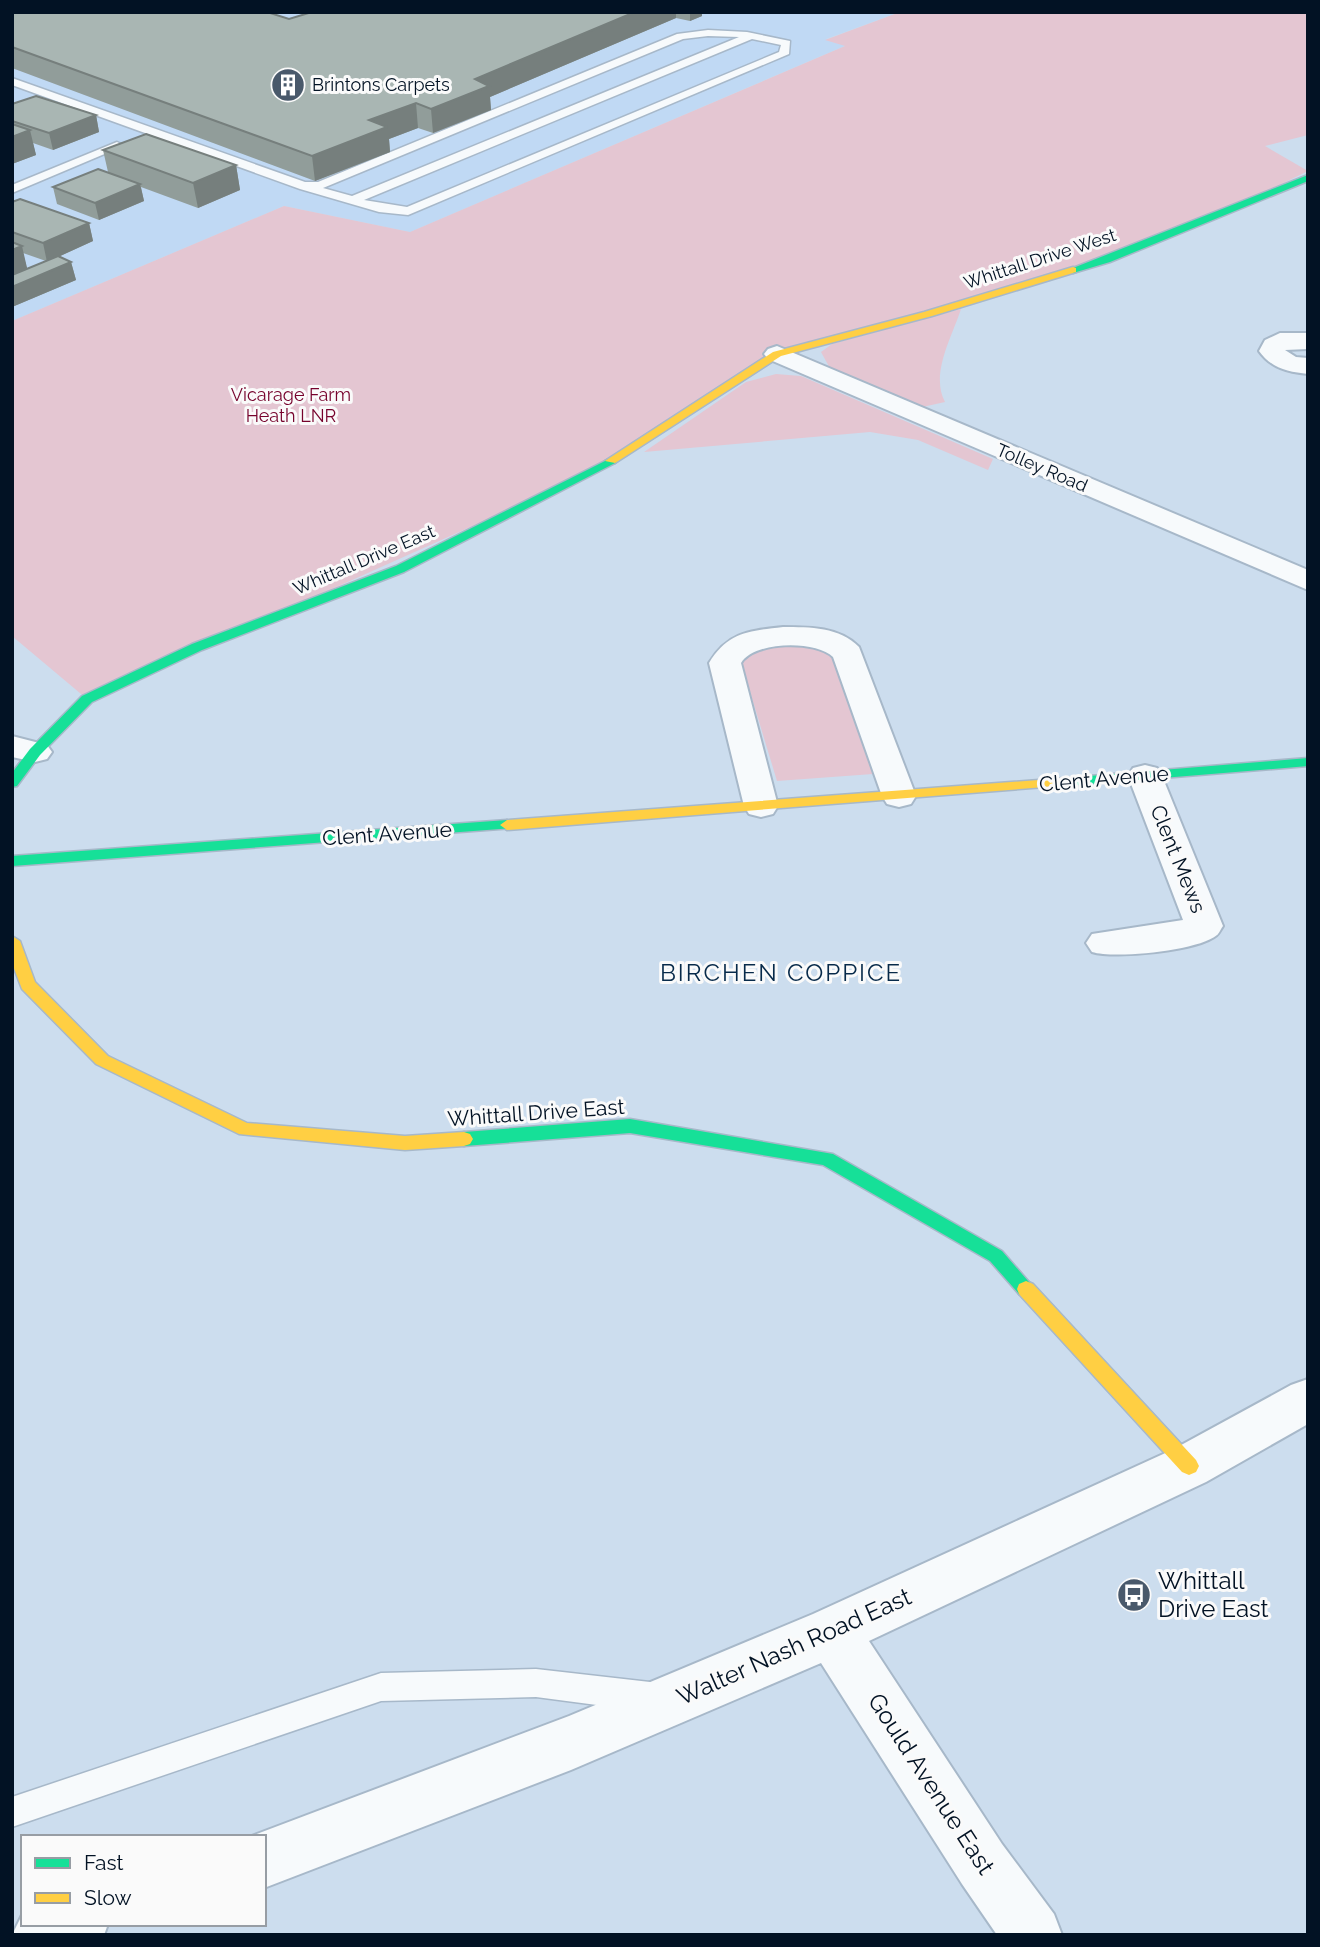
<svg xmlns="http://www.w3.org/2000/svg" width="1320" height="1947" viewBox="0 0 1320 1947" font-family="Raleway,sans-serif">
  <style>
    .built { fill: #c0d9f4 }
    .green { fill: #e4c6d2 }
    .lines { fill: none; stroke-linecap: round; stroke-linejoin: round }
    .lane-casing { stroke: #a7b8c9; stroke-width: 3 }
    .street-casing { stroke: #a7b8c9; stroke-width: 4 }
    .fast-casing { stroke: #a7b8c9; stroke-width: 3 }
    .slow-casing { stroke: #a7b8c9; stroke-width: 3 }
    .lane { fill: #f7fafc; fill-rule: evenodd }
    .street { fill: #f7fafc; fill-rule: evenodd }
    .fast { fill: #16e098; fill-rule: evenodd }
    .slow { fill: #ffcf43; fill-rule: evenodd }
    .wall { fill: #919d9a; fill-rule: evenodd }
    .shaded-wall { fill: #767f7d }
    .building { fill: #a9b6b3; stroke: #767f7d; stroke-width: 2 }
    .labels { text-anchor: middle; stroke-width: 6; stroke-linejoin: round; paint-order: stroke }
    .far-poi-label { font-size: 18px; fill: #021224; stroke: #fafafa; text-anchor: start }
    .far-street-label { font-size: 18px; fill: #021224; stroke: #fafafa }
    .far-park-label { font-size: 18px; fill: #76022c; stroke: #fafafa }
    .street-label { font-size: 21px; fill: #021224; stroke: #fafafa }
    .quarter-label { font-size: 24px; letter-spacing: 2px; fill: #072a4a; stroke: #fafafa }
    .near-poi-label { font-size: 24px; fill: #021224; stroke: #fafafa; text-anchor: start }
    .near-street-label { font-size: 24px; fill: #021224; stroke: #fafafa }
  </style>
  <rect width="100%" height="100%" fill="#cde"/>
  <path class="built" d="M 12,12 L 900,12 L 826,39 L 847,45 L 410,232 L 284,206 L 12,321 Z"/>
  <path class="green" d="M 900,12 L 1308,12 L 1308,135 L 1265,146 L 1308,171 L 1257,196 L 1107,260 L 777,354 L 595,471 L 87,699 L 12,636 L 12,321 L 284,206 L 410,232 L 845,46 L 825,40 Z
    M 961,309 C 952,337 930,374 945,402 L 918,408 L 832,372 L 821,352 L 832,344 Z
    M 776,374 L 801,376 L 993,459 L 988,470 L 918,440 L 870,432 L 644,452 L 746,382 Z
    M 808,646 L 825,649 L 835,657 L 873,774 L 777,781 L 741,662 C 753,642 788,648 808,646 Z"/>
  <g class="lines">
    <g class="lane-casing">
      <path id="lane" d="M 708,30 L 747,32 L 790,41 L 789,54 L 408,215 L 379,212 L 300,189 L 12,85 L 12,78 L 305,182 L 318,182 L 677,34 ZM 708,36 L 739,37 L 352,196 L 323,188 L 683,39 ZM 752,39 L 781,45 L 779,52 L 407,207 L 364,200 Z
        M 117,142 L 123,145 L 121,147 L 12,193 L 12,185 Z
        M 536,1669 L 650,1682 L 660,1687 L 665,1697 L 660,1707 L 650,1712 L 536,1697 L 381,1701 L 12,1827 L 12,1797 L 381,1673 Z"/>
    </g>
    <g class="street-casing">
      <path id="street" d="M 1280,333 L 1308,333 L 1308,349 L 1285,350 L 1296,357 L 1308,358 L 1308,374 C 1288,372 1271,368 1259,351 L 1265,340 Z
        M 777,346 L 1308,570 L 1308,590 L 768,359 L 764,354 L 768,349 Z
        M 783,627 C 810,627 840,627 859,647 L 916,796 L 911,804 L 899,807 L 887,804 L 882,796 L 833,657 C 816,640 754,641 741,663 L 778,806 L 773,814 L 761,817 L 749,814 L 744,806 L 709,663 C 728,632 749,631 783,627 Z
        M 12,736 L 47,745 L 52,752 L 47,759 L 35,762 L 12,757 Z
        M 1145,765 L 1157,768 L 1162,776 L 1223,926 C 1222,927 1218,935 1217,935 C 1198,951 1115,959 1092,952 L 1086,943 L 1092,934 L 1183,920 L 1128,776 L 1133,768 Z
        M 1308,1379 L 1308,1424 L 1206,1482 L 869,1641 L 1002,1844 L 1054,1914 L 1062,1935 L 997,1935 L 962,1884 L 821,1663 L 571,1770 L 264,1888 L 264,1837 L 249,1837 L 569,1716 L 813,1614 L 1172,1450 L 1291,1385 Z
        M 23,1913 L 23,1924 L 108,1924 L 104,1935 L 12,1935 Z"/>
    </g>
    <g class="fast-casing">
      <path id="fast" d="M 1308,175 L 1308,181 L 1110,262 L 1073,273 L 1068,270 Z
        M 611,458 L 617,461 L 615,463 L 404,572 L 202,650 L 92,702 L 40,755 L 17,786 L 12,787 L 12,773 L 30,749 L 82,696 L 192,644 L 396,566 Z
        M 1308,758 L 1308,766 L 1065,786 L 1058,782 L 1065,778 Z
        M 507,820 L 514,825 L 512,828 L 12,866 L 12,856 Z
        M 630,1119 L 833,1154 L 1002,1251 L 1035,1289 L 1033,1294 L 1026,1297 L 1019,1294 L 990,1261 L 823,1165 L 630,1133 L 464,1146 L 458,1144 L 455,1139 L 458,1134 L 464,1132 Z"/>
    </g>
    <g class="slow-casing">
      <path id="slow" d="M 1073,267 L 1076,268 L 1076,272 L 932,316 L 781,356 L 615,463 L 605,461 L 773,352 L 924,312 Z
        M 1065,778 L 1072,782 L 1070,785 L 507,830 L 500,825 L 507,820 Z
        M 12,936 L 20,941 L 35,982 L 108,1056 L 247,1123 L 405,1136 L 464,1132 L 470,1134 L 473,1139 L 470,1144 L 464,1146 L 405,1150 L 239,1134 L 96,1064 L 22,989 L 12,963 Z
        M 1026,1281 L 1033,1284 L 1196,1460 L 1199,1466 L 1196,1472 L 1189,1475 L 1182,1472 L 1019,1294 L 1017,1289 L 1019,1284 Z"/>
    </g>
    <use href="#lane" class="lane"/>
    <use href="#street" class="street"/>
    <use href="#fast" class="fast"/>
    <use href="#slow" class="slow"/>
  </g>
  <path class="wall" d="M 12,12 L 289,19 L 312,12 L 702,12 L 702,16 L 690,21 L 676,18 L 490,97 L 491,110 L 433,133 L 418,128 L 389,139 L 390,152 L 315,181 L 12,68 Z
    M 12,104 L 96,115 L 99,132 L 53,150 L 33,143 L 36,155 L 12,164 Z
    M 103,150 L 236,165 L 240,190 L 198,208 L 141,187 L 144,201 L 99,220 L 57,204 L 53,187 L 108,172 Z
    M 12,202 L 89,223 L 93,241 L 58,257 L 71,262 L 76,280 L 12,307 ZM 23,253 L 46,261 L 27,269 Z"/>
  <path class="shaded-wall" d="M 635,12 L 676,12 L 676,18 L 490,97 L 491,110 L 433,133 L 431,109 L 475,79 Z
    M 690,12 L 702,12 L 702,16 L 690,21 Z
    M 416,103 L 418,128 L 389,139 L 390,152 L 315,181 L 312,156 L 369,120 Z
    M 96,115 L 99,132 L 53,150 L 49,133 Z
    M 30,130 L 36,155 L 12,164 L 12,137 Z
    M 236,165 L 240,190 L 198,208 L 193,183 Z
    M 140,184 L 144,201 L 99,220 L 95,203 Z
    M 89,223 L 93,241 L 47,262 L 43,243 Z
    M 22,246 L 28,272 L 12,279 L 12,250 Z
    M 71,262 L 76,280 L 12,307 L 12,287 Z"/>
  <path class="building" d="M 12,12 L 267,12 L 289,19 L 312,12 L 635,12 L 475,79 L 489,86 L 431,109 L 416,103 L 369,120 L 387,127 L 312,156 L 12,47 Z
    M 36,96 L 96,115 L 49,133 L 12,121 L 12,104 Z
    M 12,124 L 30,130 L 12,137 Z
    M 146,134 L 236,165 L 193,183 L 103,150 Z
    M 98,169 L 140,184 L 95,203 L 53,187 Z
    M 20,199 L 89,223 L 43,243 L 12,232 L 12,202 Z
    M 12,242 L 22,246 L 12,250 Z
    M 58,256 L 71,262 L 12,287 L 12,275 Z"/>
  <defs>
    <g id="building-disc" transform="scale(1.75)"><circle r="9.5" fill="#49596b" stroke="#fafafa"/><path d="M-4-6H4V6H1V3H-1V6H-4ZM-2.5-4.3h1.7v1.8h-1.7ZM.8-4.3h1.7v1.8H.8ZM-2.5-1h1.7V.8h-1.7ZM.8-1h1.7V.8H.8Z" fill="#fff"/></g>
    <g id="bus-disc" transform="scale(1.75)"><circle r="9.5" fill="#49596b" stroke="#fafafa"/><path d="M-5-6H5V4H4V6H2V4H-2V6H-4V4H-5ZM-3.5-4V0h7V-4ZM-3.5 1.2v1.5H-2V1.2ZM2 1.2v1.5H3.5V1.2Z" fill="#fff"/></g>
  </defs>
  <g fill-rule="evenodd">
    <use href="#building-disc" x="288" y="85"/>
    <use href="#bus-disc" x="1134" y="1595"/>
  </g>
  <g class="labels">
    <g class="far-poi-label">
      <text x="312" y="91">Brintons Carpets</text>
    </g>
    <g class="far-street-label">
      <text transform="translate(1040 259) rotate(-18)" y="6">Whittall Drive West</text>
      <text transform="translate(1042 468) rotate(23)" y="6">Tolley Road</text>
      <text transform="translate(364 560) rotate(-23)" y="6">Whittall Drive East</text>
    </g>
    <g class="far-park-label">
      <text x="291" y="401">Vicarage Farm<tspan x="291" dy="21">Heath LNR</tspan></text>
    </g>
    <g class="street-label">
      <text transform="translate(1104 779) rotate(-5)" y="7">Clent Avenue</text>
      <text transform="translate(387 834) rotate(-4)" y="7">Clent Avenue</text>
      <text transform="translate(1178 859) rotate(68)" y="7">Clent Mews</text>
      <text transform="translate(536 1113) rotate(-4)" y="7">Whittall Drive East</text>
    </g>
    <g class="quarter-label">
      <text x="781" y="981">BIRCHEN COPPICE</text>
    </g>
    <g class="near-poi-label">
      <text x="1158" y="1589">Whittall<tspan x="1158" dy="28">Drive East</tspan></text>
    </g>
    <g class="near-street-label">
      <text transform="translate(794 1647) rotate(-24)" y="8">Walter Nash Road East</text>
      <text transform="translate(931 1784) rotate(57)" y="8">Gould Avenue East</text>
    </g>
  </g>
  <rect width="1320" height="1947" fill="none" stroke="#021224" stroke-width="28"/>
  <rect x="21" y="1835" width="245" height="91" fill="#fafafa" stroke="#979da4" stroke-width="2"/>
  <rect x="35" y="1858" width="35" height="10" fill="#16e098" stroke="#979da4" stroke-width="2"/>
  <text x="84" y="1870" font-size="21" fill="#021224">Fast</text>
  <rect x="35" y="1893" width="35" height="10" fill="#ffcf43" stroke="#979da4" stroke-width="2"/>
  <text x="84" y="1905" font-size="21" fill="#021224">Slow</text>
</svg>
